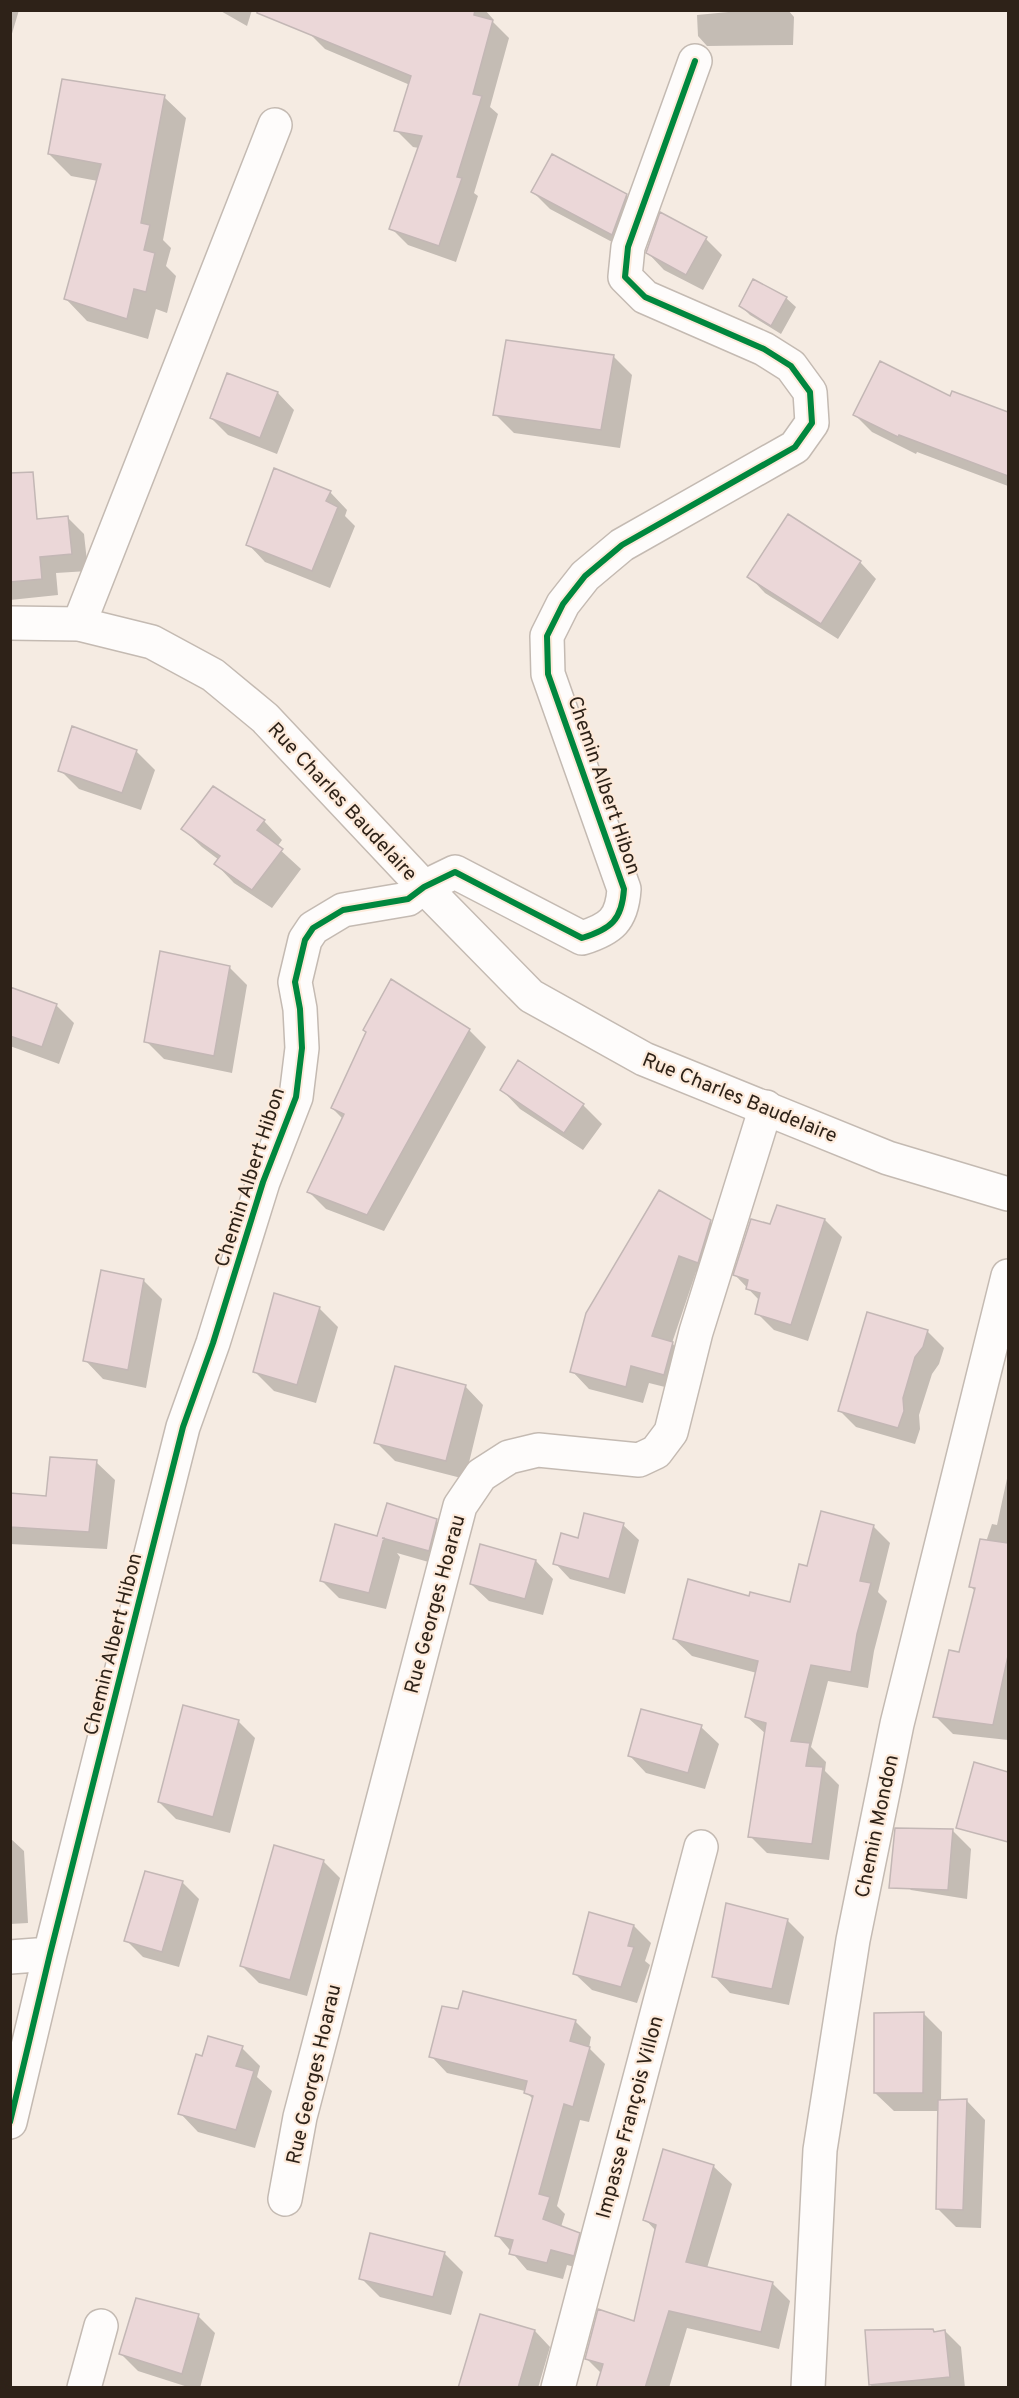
<svg xmlns="http://www.w3.org/2000/svg" width="1019" height="2398" viewBox="0 0 1019 2398" font-family="Overpass,sans-serif">
  <style>
    .shadow { fill: #0003 }
    .building { fill: #ebd7d8; stroke: #c3b7b5; stroke-width: 1.5 }
    .lines { fill: none; stroke-linecap: round; stroke-linejoin: round }
    .minor-casing { stroke: #c4bab2; stroke-width: 36 }
    .secondary-casing { stroke: #c4bab2; stroke-width: 36 }
    .minor { stroke: #fefcfb; stroke-width: 33 }
    .secondary { stroke: #fefcfb; stroke-width: 33 }
    .cycleway-casing { stroke: #fdeada; stroke-width: 10 }
    .cycleway { stroke: #00873e; stroke-width: 6 }
    .labels { text-anchor: middle; stroke-width: 4.5; stroke-linejoin: round; paint-order: stroke }
    .street-label { font-size: 20px; fill: #2e2218; stroke: #fdeada }
  </style>
  <rect width="100%" height="100%" fill="#f5ebe2"/>
  <path class="shadow" d="M 10,10 L 19,10 L 11,37 L 10,36 Z
    M 219,10 L 252,10 L 247,26 Z
    M 316,10 L 485,10 L 493,19 L 493,22 L 509,38 L 490,107 L 498,114 L 474,193 L 478,196 L 456,262 L 408,245 L 391,228 L 419,148 L 413,147 L 396,130 L 410,85 L 325,49 L 308,32 Z
    M 749,10 L 788,10 L 794,17 L 793,45 L 707,46 L 698,36 L 697,15 Z
    M 164,97 L 186,118 L 163,240 L 171,248 L 166,266 L 176,276 L 167,313 L 156,309 L 148,339 L 87,321 L 66,299 L 98,181 L 71,176 L 49,154 Z
    M 533,192 L 626,195 L 643,213 L 629,251 L 550,209 Z
    M 706,239 L 722,255 L 703,290 L 664,270 L 648,253 Z
    M 754,281 L 786,298 L 796,307 L 781,334 L 750,315 L 741,306 Z
    M 613,356 L 632,375 L 620,448 L 514,433 L 495,414 Z
    M 278,393 L 294,410 L 277,454 L 228,435 L 211,418 Z
    M 953,393 L 1008,414 L 1008,486 L 917,452 L 916,454 L 872,432 L 855,415 L 951,398 Z
    M 330,492 L 347,510 L 345,516 L 355,526 L 330,588 L 265,562 L 248,544 Z
    M 67,517 L 84,534 L 88,571 L 56,573 L 58,595 L 10,600 L 10,523 Z
    M 860,562 L 876,579 L 838,639 L 765,593 L 749,576 Z
    M 136,751 L 155,770 L 141,810 L 79,789 L 60,770 Z
    M 264,821 L 282,840 L 277,847 L 301,869 L 272,908 L 234,883 L 216,864 L 219,860 L 202,847 L 183,829 Z
    M 229,967 L 247,985 L 232,1073 L 164,1059 L 146,1041 Z
    M 10,989 L 56,1005 L 74,1023 L 59,1064 L 10,1046 Z
    M 469,1030 L 486,1047 L 384,1231 L 326,1209 L 309,1192 L 343,1119 L 332,1108 Z
    M 519,1063 L 583,1105 L 602,1124 L 583,1150 L 520,1109 L 502,1090 Z
    M 778,1207 L 825,1220 L 842,1237 L 808,1341 L 774,1330 L 757,1313 L 760,1301 L 735,1275 L 771,1226 Z
    M 710,1222 L 728,1239 L 715,1279 L 696,1272 L 672,1343 L 689,1361 L 681,1391 L 649,1383 L 643,1403 L 589,1389 L 572,1371 Z
    M 143,1280 L 162,1299 L 146,1388 L 103,1379 L 85,1360 Z
    M 319,1308 L 338,1327 L 316,1403 L 274,1391 L 255,1372 Z
    M 927,1331 L 944,1348 L 939,1364 L 932,1374 L 919,1415 L 920,1429 L 915,1444 L 856,1427 L 840,1411 Z
    M 465,1386 L 483,1405 L 465,1479 L 395,1461 L 376,1442 Z
    M 96,1462 L 115,1480 L 107,1549 L 10,1544 L 10,1495 L 48,1497 Z
    M 1008,1474 L 1008,1740 L 953,1734 L 935,1716 L 960,1653 L 975,1591 L 971,1587 L 992,1524 L 997,1525 Z
    M 436,1521 L 454,1538 L 446,1567 L 397,1553 L 400,1557 L 386,1609 L 339,1598 L 322,1581 L 378,1538 Z
    M 623,1525 L 639,1540 L 625,1594 L 570,1579 L 555,1563 L 579,1540 Z
    M 873,1526 L 890,1543 L 878,1592 L 887,1601 L 874,1651 L 868,1688 L 828,1681 L 811,1747 L 826,1762 L 825,1771 L 839,1785 L 829,1860 L 767,1853 L 750,1836 L 766,1734 L 747,1717 L 757,1673 L 692,1656 L 674,1639 L 750,1597 L 791,1604 L 808,1568 Z
    M 536,1561 L 553,1579 L 543,1615 L 489,1601 L 471,1584 Z
    M 238,1721 L 255,1738 L 230,1833 L 176,1819 L 159,1802 Z
    M 701,1727 L 719,1744 L 705,1789 L 646,1773 L 629,1755 Z
    M 952,1830 L 971,1849 L 967,1899 L 911,1890 L 892,1871 Z
    M 10,1838 L 24,1851 L 28,1923 L 10,1924 Z
    M 323,1861 L 340,1878 L 307,1996 L 259,1983 L 242,1966 Z
    M 182,1882 L 199,1899 L 179,1967 L 143,1957 L 126,1940 Z
    M 590,1914 L 634,1926 L 651,1943 L 645,1961 L 650,1965 L 637,2003 L 592,1990 L 575,1974 Z
    M 787,1920 L 804,1937 L 789,2005 L 730,1993 L 714,1976 Z
    M 923,2013 L 942,2032 L 941,2101 L 967,2101 L 985,2120 L 981,2228 L 956,2227 L 937,2208 L 939,2111 L 894,2111 L 875,2093 Z
    M 575,2021 L 591,2037 L 589,2048 L 605,2064 L 589,2122 L 580,2120 L 557,2206 L 565,2214 L 561,2227 L 579,2234 L 595,2250 L 590,2271 L 567,2265 L 563,2279 L 527,2270 L 497,2235 L 534,2100 L 525,2091 L 447,2073 L 431,2056 Z
    M 242,2048 L 260,2066 L 257,2077 L 272,2091 L 255,2148 L 198,2132 L 180,2113 L 203,2058 Z
    M 713,2166 L 732,2184 L 707,2268 L 772,2283 L 790,2301 L 779,2349 L 687,2328 L 669,2388 L 598,2388 L 602,2374 L 587,2359 L 635,2323 L 656,2231 L 645,2219 Z
    M 444,2253 L 463,2272 L 451,2315 L 380,2297 L 361,2278 Z
    M 198,2316 L 215,2333 L 200,2388 L 191,2388 L 138,2371 L 121,2354 Z
    M 535,2331 L 550,2347 L 538,2388 L 459,2388 Z
    M 945,2331 L 961,2347 L 965,2388 L 873,2388 L 870,2384 L 935,2333 Z"/>
  <path class="building" d="M 257,10 L 475,10 L 474,15 L 493,20 L 473,94 L 482,96 L 457,177 L 462,178 L 439,246 L 389,229 L 422,136 L 394,131 L 411,76 L 257,13 Z
    M 62,79 L 165,95 L 141,223 L 150,225 L 144,250 L 155,253 L 146,292 L 134,289 L 127,319 L 64,299 L 101,164 L 48,154 Z
    M 552,154 L 627,194 L 612,235 L 531,192 Z
    M 660,212 L 707,237 L 686,275 L 646,253 Z
    M 753,279 L 787,297 L 771,326 L 739,306 Z
    M 506,340 L 614,355 L 601,430 L 493,415 Z
    M 880,361 L 950,396 L 952,391 L 1008,412 L 1008,476 L 899,435 L 898,437 L 853,415 Z
    M 227,373 L 278,392 L 260,438 L 210,418 Z
    M 274,468 L 331,491 L 326,501 L 338,507 L 312,571 L 246,545 Z
    M 33,472 L 37,519 L 68,516 L 72,554 L 40,557 L 42,579 L 10,582 L 10,473 Z
    M 788,514 L 861,561 L 821,624 L 747,577 Z
    M 72,726 L 137,750 L 122,793 L 58,771 Z
    M 213,786 L 265,820 L 257,830 L 283,849 L 252,890 L 214,864 L 220,856 L 181,829 Z
    M 160,951 L 230,966 L 214,1056 L 144,1042 Z
    M 391,979 L 470,1029 L 367,1215 L 307,1192 L 344,1114 L 331,1108 L 366,1032 L 363,1030 Z
    M 10,987 L 57,1004 L 42,1047 L 10,1036 Z
    M 518,1060 L 584,1104 L 564,1133 L 500,1090 Z
    M 659,1190 L 711,1220 L 698,1263 L 679,1256 L 652,1336 L 673,1342 L 664,1375 L 631,1366 L 626,1387 L 570,1372 L 586,1313 Z
    M 777,1205 L 825,1219 L 791,1325 L 755,1314 L 760,1293 L 746,1289 L 748,1280 L 733,1275 L 751,1219 L 770,1224 Z
    M 101,1270 L 144,1279 L 128,1370 L 83,1361 Z
    M 274,1293 L 320,1307 L 297,1385 L 253,1372 Z
    M 867,1312 L 928,1330 L 923,1347 L 915,1357 L 903,1398 L 904,1411 L 898,1428 L 838,1411 Z
    M 395,1366 L 466,1385 L 446,1461 L 374,1443 Z
    M 50,1457 L 97,1460 L 89,1532 L 10,1527 L 10,1493 L 46,1496 Z
    M 387,1503 L 437,1519 L 429,1551 L 382,1538 L 384,1538 L 369,1593 L 320,1581 L 335,1524 L 377,1536 Z
    M 821,1511 L 874,1525 L 860,1581 L 871,1583 L 857,1634 L 851,1672 L 811,1665 L 791,1741 L 810,1743 L 806,1766 L 823,1767 L 812,1844 L 748,1837 L 766,1723 L 745,1717 L 758,1661 L 673,1639 L 688,1579 L 749,1596 L 750,1592 L 790,1602 L 799,1564 L 807,1566 Z
    M 584,1513 L 624,1523 L 609,1579 L 553,1564 L 561,1533 L 578,1538 Z
    M 980,1539 L 1008,1543 L 1008,1656 L 993,1725 L 933,1717 L 949,1650 L 959,1652 L 975,1588 L 969,1587 Z
    M 480,1544 L 536,1560 L 525,1599 L 470,1584 Z
    M 183,1705 L 239,1720 L 213,1817 L 158,1802 Z
    M 641,1709 L 702,1725 L 688,1773 L 628,1756 Z
    M 974,1762 L 1008,1772 L 1008,1842 L 956,1828 Z
    M 895,1828 L 953,1829 L 948,1890 L 889,1888 Z
    M 274,1845 L 324,1860 L 290,1980 L 240,1966 Z
    M 145,1871 L 183,1881 L 162,1952 L 124,1941 Z
    M 726,1903 L 788,1919 L 772,1989 L 712,1977 Z
    M 589,1912 L 634,1925 L 628,1946 L 634,1947 L 621,1987 L 573,1974 Z
    M 463,1991 L 576,2020 L 570,2041 L 590,2047 L 573,2107 L 564,2104 L 539,2194 L 550,2197 L 543,2219 L 580,2233 L 574,2256 L 551,2250 L 547,2263 L 509,2254 L 513,2240 L 495,2236 L 533,2096 L 524,2093 L 527,2081 L 429,2057 L 442,2006 L 458,2009 Z
    M 924,2012 L 923,2093 L 874,2093 L 874,2013 Z
    M 208,2036 L 243,2046 L 236,2066 L 254,2071 L 236,2130 L 178,2114 L 196,2054 L 202,2056 Z
    M 967,2099 L 963,2210 L 936,2209 L 938,2100 Z
    M 663,2149 L 714,2165 L 686,2262 L 773,2282 L 761,2332 L 669,2311 L 645,2388 L 596,2388 L 603,2364 L 585,2359 L 598,2309 L 634,2321 L 656,2225 L 643,2220 Z
    M 370,2233 L 445,2252 L 433,2297 L 359,2279 Z
    M 136,2298 L 199,2314 L 182,2374 L 119,2354 Z
    M 480,2314 L 535,2330 L 518,2388 L 458,2388 Z
    M 933,2329 L 934,2332 L 945,2330 L 950,2377 L 869,2385 L 865,2330 Z"/>
  <g class="lines">
    <g class="minor-casing">
      <path id="minor" d="M 79,624 L 275,125
        M 10,1957 L 50,1954
        M 10,2122 L 50,1954 L 183,1427 L 213,1343 L 263,1182 L 296,1097 L 302,1048 L 300,1009 L 295,982 L 305,940 L 313,928 L 343,910 L 408,899 L 424,887 L 455,872 L 582,938 C 611,929 622,920 624,889 L 548,674 L 547,636 L 563,604 L 585,576 L 622,545 L 795,447 L 812,423 L 810,392 L 791,366 L 764,349 L 645,297 L 625,277 L 628,247 L 695,61
        M 285,2199 L 300,2117 L 460,1506 L 481,1475 L 509,1457 L 538,1450 L 639,1460 L 656,1452 L 671,1432 L 696,1332 L 766,1107
        M 84,2388 L 101,2326
        M 558,2388 L 701,1847
        M 808,2388 L 820,2150 L 853,1940 L 897,1724 L 1008,1276"/>
    </g>
    <g class="secondary-casing">
      <path id="secondary" d="M 10,623 L 79,624 L 152,642 L 213,675 L 265,718 L 424,887 L 531,996 L 644,1059 L 888,1158 L 1008,1194"/>
    </g>
    <use href="#minor" class="minor"/>
    <use href="#secondary" class="secondary"/>
    <g class="cycleway-casing">
      <path id="cycleway" d="M 10,2122 L 50,1954 L 183,1427 L 213,1343 L 263,1182 L 296,1097 L 302,1048 L 300,1009 L 295,982 L 305,940 L 313,928 L 343,910 L 408,899 L 424,887 L 455,872 L 582,938 C 611,929 622,920 624,889 L 548,674 L 547,636 L 563,604 L 585,576 L 622,545 L 795,447 L 812,423 L 810,392 L 791,366 L 764,349 L 645,297 L 625,277 L 628,247 L 695,61"/>
    </g>
    <use href="#cycleway" class="cycleway"/>
  </g>
  <g class="labels">
    <g class="street-label">
      <text transform="translate(605 785) rotate(71)" y="7">Chemin Albert Hibon</text>
      <text transform="translate(343 801) rotate(47)" y="7">Rue Charles Baudelaire</text>
      <text transform="translate(740 1097) rotate(22)" y="7">Rue Charles Baudelaire</text>
      <text transform="translate(249 1177) rotate(-72)" y="7">Chemin Albert Hibon</text>
      <text transform="translate(434 1604) rotate(-75)" y="7">Rue Georges Hoarau</text>
      <text transform="translate(112 1644) rotate(-76)" y="7">Chemin Albert Hibon</text>
      <text transform="translate(876 1826) rotate(-78)" y="7">Chemin Mondon</text>
      <text transform="translate(313 2074) rotate(-77)" y="7">Rue Georges Hoarau</text>
      <text transform="translate(629 2117) rotate(-75)" y="7">Impasse François Villon</text>
    </g>
  </g>
  <rect width="1019" height="2398" fill="none" stroke="#2e2218" stroke-width="24"/>
</svg>
